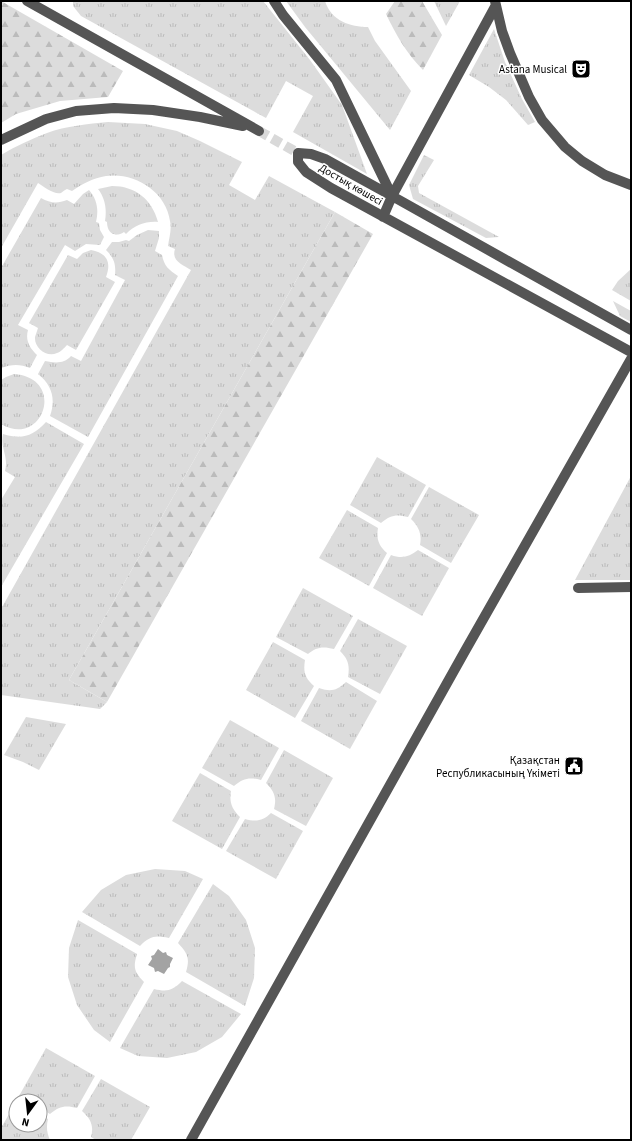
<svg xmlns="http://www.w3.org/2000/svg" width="632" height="1141" viewBox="0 0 632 1141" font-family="'Source Sans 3',sans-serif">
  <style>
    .grass { fill: url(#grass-tufts) }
    .forest { fill: url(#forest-firs) }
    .water { fill: #a3a3a3 }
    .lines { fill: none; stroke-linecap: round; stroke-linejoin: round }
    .minor-tunnel { stroke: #d9d9d9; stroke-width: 10; stroke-dasharray: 10 5; stroke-linecap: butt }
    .minor { stroke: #555; stroke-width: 10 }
    .labels { text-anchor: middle; stroke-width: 3; stroke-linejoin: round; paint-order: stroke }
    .poi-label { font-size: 11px; fill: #000; stroke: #fff; text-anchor: end }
    .street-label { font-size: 11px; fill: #000; stroke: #fff }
  </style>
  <defs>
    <pattern id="grass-tufts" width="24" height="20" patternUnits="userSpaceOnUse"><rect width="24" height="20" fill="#dcdcdc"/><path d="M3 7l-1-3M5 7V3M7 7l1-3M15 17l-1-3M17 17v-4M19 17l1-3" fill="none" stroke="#bbb"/></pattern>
    <pattern id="forest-firs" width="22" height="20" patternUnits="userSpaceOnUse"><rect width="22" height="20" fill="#dcdcdc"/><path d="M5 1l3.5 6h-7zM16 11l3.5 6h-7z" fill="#bbb"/></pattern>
  </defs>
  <rect width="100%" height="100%" fill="#fff"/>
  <path class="grass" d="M 73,1 L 263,1 L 310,60 L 342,105 L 367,174 L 293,132 L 313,96 L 286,81 L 266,118 L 81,16 L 73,6 Z
    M 286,1 L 325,1 C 331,21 351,27 368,27 L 375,41 L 411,91 L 390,130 L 305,27 Z
    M 434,1 L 460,1 L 446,26 Z
    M 494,29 L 505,62 L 522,99 L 535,122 L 528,125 L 506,100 L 489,87 L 469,75 Z
    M 108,122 L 145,124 L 177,131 L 200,141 L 242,162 L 229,185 L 255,200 L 269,176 L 335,212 L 69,680 L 107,702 L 100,709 L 1,695 L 1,609 L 191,270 C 183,265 171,261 175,249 L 168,246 C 169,238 172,229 170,221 C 166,191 134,172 106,176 C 93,178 82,184 72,191 L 67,189 C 66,189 61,193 61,193 C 54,195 43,186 38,183 L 1,248 L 1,155 C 16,146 31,139 47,133 C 66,126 88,124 108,122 Z
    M 424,155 L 434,160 L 418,186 L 419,193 L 499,237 L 486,238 L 413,199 L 409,185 Z
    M 112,186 C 135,186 152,199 158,222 C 146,221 135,225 126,234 L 124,232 C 115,238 107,233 107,222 L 105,221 C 107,209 105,198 98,189 Z
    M 89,190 C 97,199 99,210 96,222 L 99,223 L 100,230 L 104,237 L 100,245 L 86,244 L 75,251 L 65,245 L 18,325 L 28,330 C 25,341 30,348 37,355 L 30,368 C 20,364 12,364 1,368 L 1,268 L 41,198 C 50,203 57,204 67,200 L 74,204 L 83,194 Z
    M 148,230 L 159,231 L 159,238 L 155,251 L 162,255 C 164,266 169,270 178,276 L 88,437 L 50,416 C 56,399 52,385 38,374 L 45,361 C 55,363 64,364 71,356 L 81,361 L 125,280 L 115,275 C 116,264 114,258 106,250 L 112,242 L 119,242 L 126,240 L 129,241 L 137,235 Z
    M 91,250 C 106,253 112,261 106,277 L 115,282 L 76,350 L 67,345 C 64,348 61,352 57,353 C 47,358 34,348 35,337 C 36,334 37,331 38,328 L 29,323 L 68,255 L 77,259 L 83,253 Z
    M 631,269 L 631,301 L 612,290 L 618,281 Z
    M 613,301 L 631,311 L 631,322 L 620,316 Z
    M 14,374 C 67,378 43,449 1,424 L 1,380 L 6,377 Z
    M 46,422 L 84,444 L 1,587 L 1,500 L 15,477 L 5,471 C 9,457 0,448 3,434 C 22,440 33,436 46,422 Z
    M 377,457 L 426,485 L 408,517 C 397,514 390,515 381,523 L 350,505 Z
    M 631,476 L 631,580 L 575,580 Z
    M 429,487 L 479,515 L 451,563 L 420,545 C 422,534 419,527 411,519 Z
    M 347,510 L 378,528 C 376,539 379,546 387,553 L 369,586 L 319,558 Z
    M 418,550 L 449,568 L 422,616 L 373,588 L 391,555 C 402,559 409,557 418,550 Z
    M 303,588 L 353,616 L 334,649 C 323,646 316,647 308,654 L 276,637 Z
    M 358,619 L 407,646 L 380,694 L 348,677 C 350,665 348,659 340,651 Z
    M 273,642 L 305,660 C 303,672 305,678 314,686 L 295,718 L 246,690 Z
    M 346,682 L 377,701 L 350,749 L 301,721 L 319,688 C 331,692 336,691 346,682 Z
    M 26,717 L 66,724 L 39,770 L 23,762 L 4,755 Z
    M 230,720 L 279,748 L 261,780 C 250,777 243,778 234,786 L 202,768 Z
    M 284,750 L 333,778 L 306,826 L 274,809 C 277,797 274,791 266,783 Z
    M 200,773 L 231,791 C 229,802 232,809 240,817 L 222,849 L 172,821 Z
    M 271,813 L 303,831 L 276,879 L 226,851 L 245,819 C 256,822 263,821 271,813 Z
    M 155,869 L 185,871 L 203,879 L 169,938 C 155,935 150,936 140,946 L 82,912 L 101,890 L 126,875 Z
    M 213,884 L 229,896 L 246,920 L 255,948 L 254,978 L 245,1006 L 186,972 C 190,958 188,954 178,943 Z
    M 78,920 L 137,954 C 133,967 134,972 144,982 L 110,1042 L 94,1030 L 77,1005 L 68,977 L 69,948 Z
    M 182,981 L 241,1014 L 222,1037 L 196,1052 L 167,1058 L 138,1056 L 120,1048 L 154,989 C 167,992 172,991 182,981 Z
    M 46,1048 L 95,1076 L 77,1108 C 66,1105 59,1106 50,1114 L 40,1108 L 40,1101 L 28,1101 L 19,1096 Z
    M 101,1079 L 150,1107 L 131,1140 L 96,1140 L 91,1137 C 94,1126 91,1119 82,1111 Z
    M 16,1102 L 16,1125 L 40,1125 L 40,1115 L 48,1119 C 46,1127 47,1133 50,1140 L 1,1140 L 1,1128 Z"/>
  <path class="forest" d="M 1,1 L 123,71 L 108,97 L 60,101 L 16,114 L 1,123 Z
    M 395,1 L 422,1 L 442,35 L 423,70 C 407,54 396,35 386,14 Z
    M 335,212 L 373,234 L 107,702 L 69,680 Z"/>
  <path class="water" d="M 158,949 L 163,953 L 166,952 L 167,955 L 173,958 L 170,964 L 170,967 L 168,968 L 164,974 L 158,971 L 155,972 L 154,968 L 148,965 L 152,959 L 151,956 L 154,955 Z"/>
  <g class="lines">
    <path class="minor-tunnel" d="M 259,131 L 298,153"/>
    <path class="minor" d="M 27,1 L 259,131
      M 274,1 L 283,15 L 336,80 L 392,196
      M 495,1 L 502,31 L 510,53 L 529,97 L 542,120 L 565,147 L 582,161 L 605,175 L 631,185
      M 1,140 L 46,119 L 76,111 L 114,108 L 153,110 L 200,117 L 243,126
      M 383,217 L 392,196 L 496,5
      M 631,330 L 392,196 L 325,159 L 311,154 L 298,153 L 298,162 L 306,172 L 331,188 L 631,352
      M 578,588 L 631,587
      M 191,1140 L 465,651 L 631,359"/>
  </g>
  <defs>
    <g id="theatre-square" transform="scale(1)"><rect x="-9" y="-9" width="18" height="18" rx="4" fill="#000" stroke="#fff"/><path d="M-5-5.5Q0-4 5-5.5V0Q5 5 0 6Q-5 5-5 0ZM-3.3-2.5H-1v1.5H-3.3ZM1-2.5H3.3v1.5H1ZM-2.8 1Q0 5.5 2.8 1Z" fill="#fff"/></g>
    <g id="civic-square" transform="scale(1)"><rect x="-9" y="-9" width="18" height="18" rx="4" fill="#000" stroke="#fff"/><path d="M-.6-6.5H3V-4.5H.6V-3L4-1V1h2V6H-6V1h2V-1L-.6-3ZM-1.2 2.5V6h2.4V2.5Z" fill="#fff"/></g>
  </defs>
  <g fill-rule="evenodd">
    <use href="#theatre-square" x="581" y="69"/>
    <use href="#civic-square" x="574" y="766"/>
  </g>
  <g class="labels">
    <g class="poi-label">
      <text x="567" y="73">Astana Musical</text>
      <text x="560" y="764">Қазақстан<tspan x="560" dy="13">Республикасының Үкіметі</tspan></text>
    </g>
    <g class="street-label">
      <text transform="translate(351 184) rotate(30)" y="4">Достық көшесі</text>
    </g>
  </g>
  <rect width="632" height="1141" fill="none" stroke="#000000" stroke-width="4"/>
  <g transform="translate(28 1113) rotate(195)"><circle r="19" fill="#ffffff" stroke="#999999"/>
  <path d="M0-3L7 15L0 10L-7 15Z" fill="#000000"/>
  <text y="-6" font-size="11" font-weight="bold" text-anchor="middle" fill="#000000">N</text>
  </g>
</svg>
